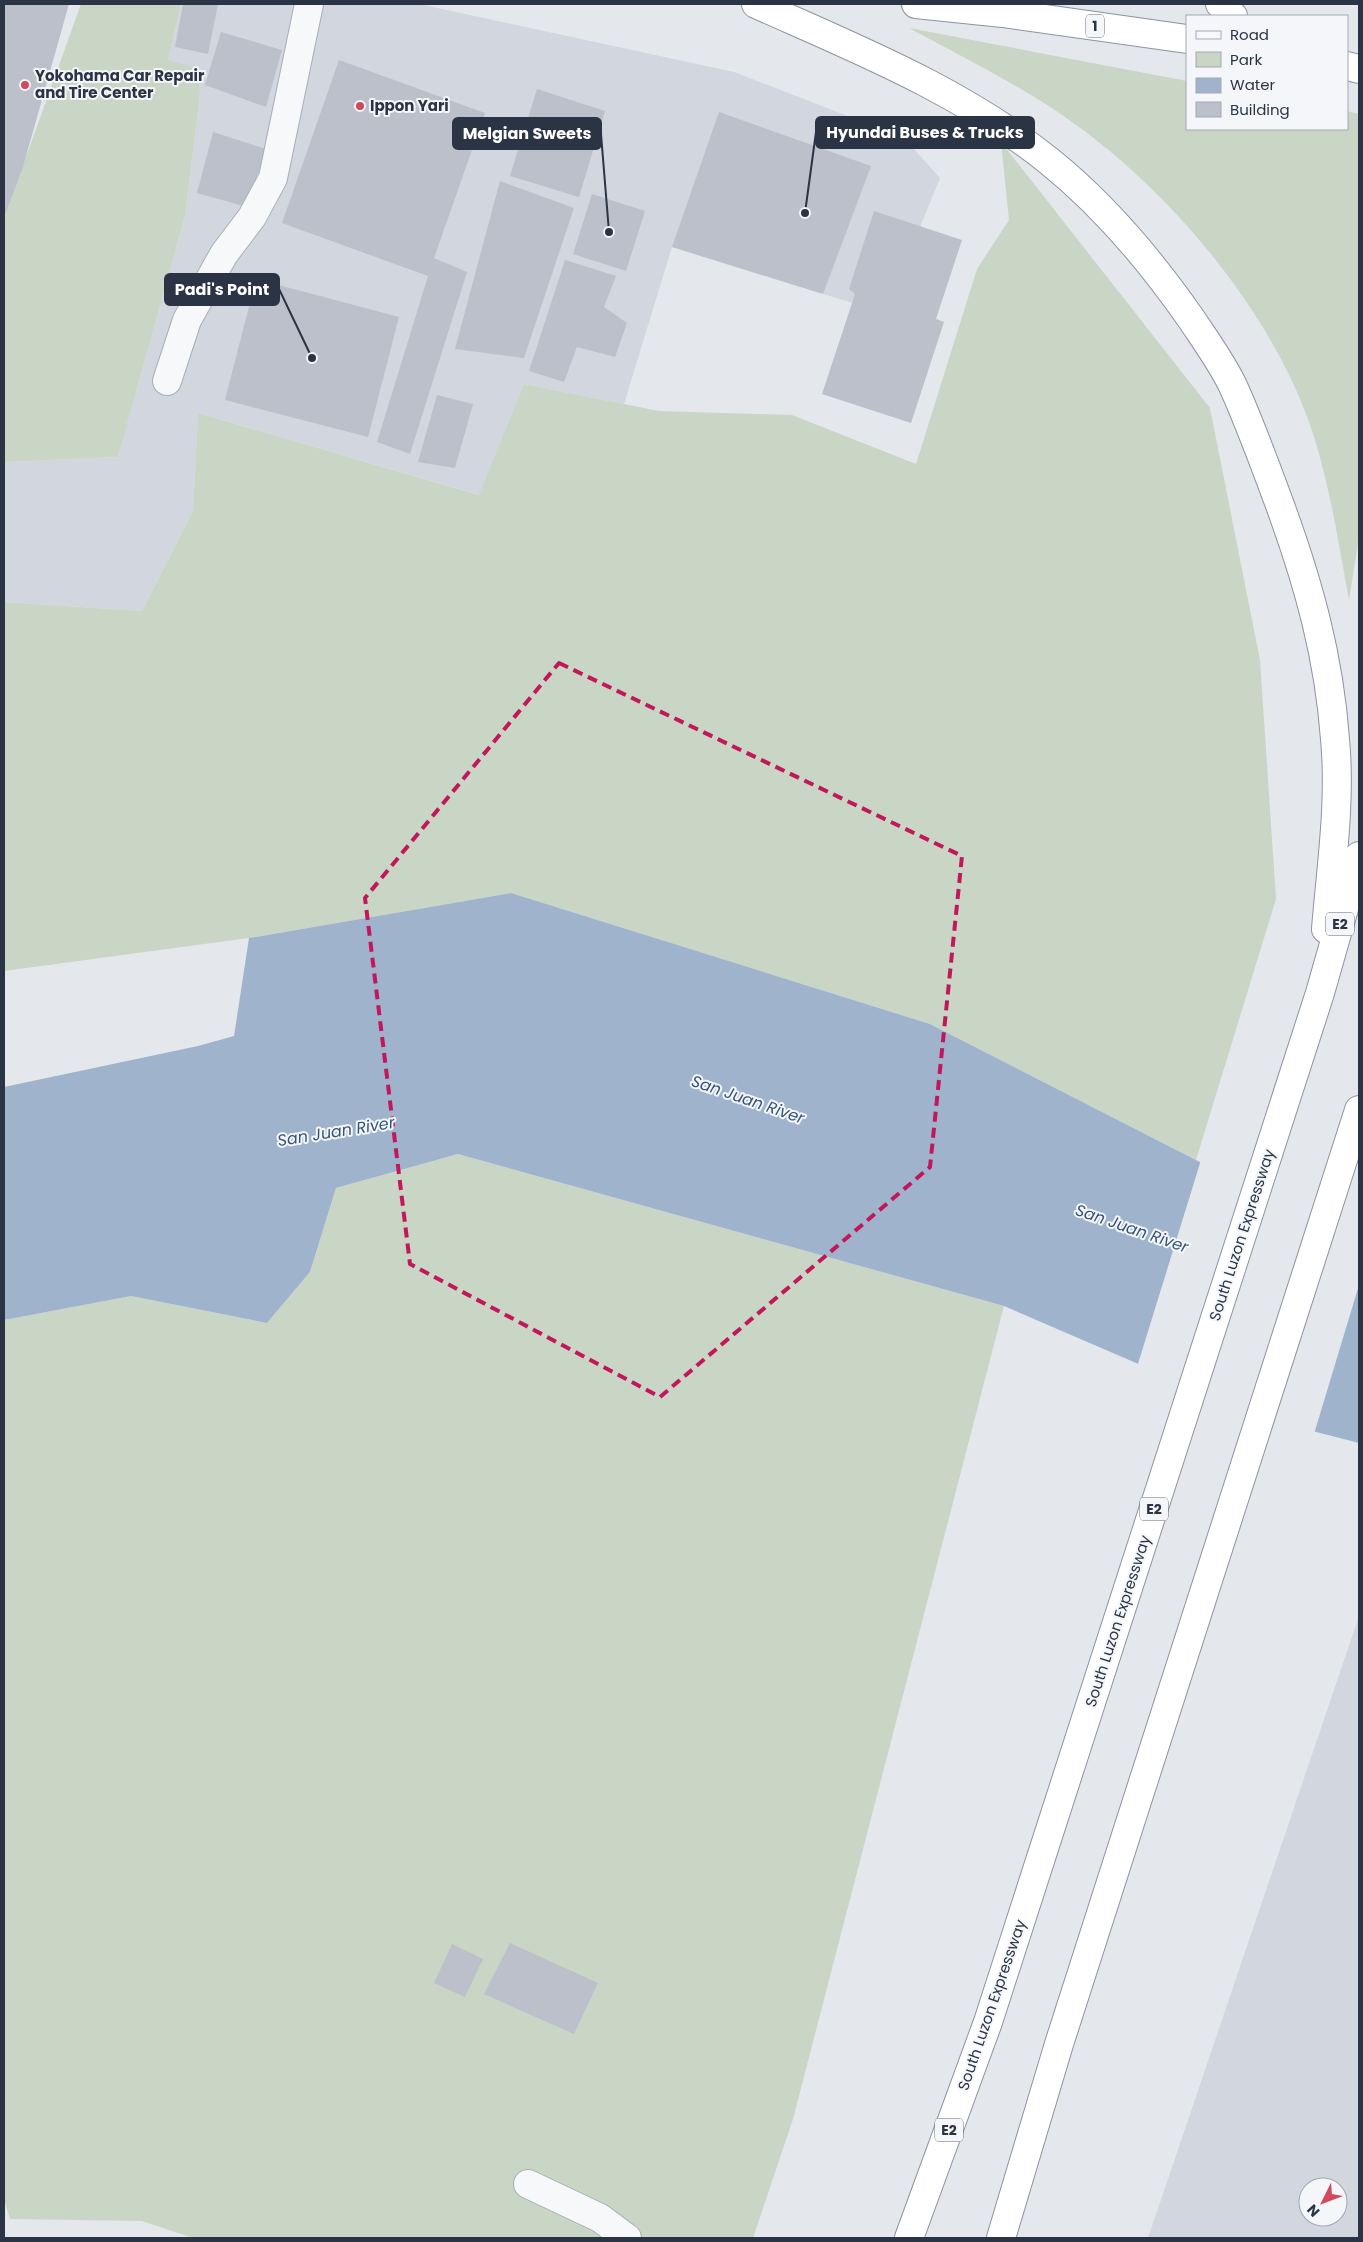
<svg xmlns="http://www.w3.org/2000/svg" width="1363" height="2242" viewBox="0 0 1363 2242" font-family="Poppins,sans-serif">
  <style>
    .built { fill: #d2d6de; fill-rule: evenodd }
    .green { fill: #c9d6c5 }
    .water { fill: #9fb4cc }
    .pier { fill: #e4e7ec }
    .building { fill: #bbc0ca }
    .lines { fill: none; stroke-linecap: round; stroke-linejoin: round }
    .minor-casing { stroke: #a9aeb7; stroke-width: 30 }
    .highway-casing { stroke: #8b94a3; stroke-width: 30 }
    .minor { stroke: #f7f8fa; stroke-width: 28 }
    .highway { stroke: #fff; stroke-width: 28 }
    .marked { fill: none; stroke: #c2185b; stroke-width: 4; stroke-dasharray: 10 6; stroke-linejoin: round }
    .poi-dot { fill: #d1495b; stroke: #f4f6f9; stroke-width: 2 }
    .labels { text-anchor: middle; stroke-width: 4; stroke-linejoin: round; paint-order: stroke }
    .shield { fill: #f4f6f9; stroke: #676e7b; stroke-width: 1 }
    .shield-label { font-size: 14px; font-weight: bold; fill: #2b3445 }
    .poi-label { font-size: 15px; font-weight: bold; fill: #2b3445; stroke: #f4f6f9; text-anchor: start }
    .street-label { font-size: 15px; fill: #2b3445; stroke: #f4f6f9 }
    .water-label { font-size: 16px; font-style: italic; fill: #34527a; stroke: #f4f6f9 }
    .leader { fill: none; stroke: #2b3445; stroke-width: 2 }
    .callout-dot { fill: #2b3445; stroke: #f4f6f9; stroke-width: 2 }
    .callout { fill: #2b3445; stroke: #2b3445; stroke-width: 2 }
    .callout-label { font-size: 16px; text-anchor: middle; font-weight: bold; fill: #fff }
  </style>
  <rect width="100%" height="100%" fill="#e4e7ec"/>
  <path class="built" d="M 181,4 L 419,4 L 734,72 L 904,138 L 940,178 L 885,313 L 672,247 L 624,404 L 524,384 L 480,495 L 198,413 L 193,511 L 142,611 L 4,602 L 4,462 L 118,457 L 185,216 L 200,96 L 168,60 Z
    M 1358,1619 L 1359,2238 L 1148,2238 ZM 1308,2187 L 1338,2187 L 1338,2217 L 1308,2217 Z"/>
  <path class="green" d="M 81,4 L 181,4 L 168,60 L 198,69 L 200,96 L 185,216 L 118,457 L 4,462 L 4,218 Z
    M 909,28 L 1187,81 L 1187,129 L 1347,129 L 1347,111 L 1359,114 L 1359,537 L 1349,600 C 1338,540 1329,479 1309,422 C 1269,311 1177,200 1083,130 C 1030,90 968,60 909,28 Z
    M 1001,142 L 1210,408 L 1260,660 L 1276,899 L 1196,1160 L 930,1024 L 511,893 L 249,938 L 4,971 L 4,602 L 142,611 L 193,511 L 198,413 L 479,495 L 524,384 L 659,411 L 792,415 L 916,464 L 977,269 L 1009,220 Z
    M 458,1154 L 1004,1306 L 793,2119 L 753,2238 L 193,2238 L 142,2221 L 10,2219 L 4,2199 L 4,1320 L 131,1296 L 267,1323 L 310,1272 L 336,1188 Z"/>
  <path class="water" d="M 511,893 L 930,1024 L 1237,1181 L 1315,1228 L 1359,1248 L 1359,1443 L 1266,1419 L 1004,1306 L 458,1154 L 336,1188 L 310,1272 L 267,1323 L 131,1296 L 4,1320 L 4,1087 L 198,1046 L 234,1036 L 249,938 Z"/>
  <path class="pier" d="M 1201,1160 L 1238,1179 L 1316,1225 L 1359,1245 L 1359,1285 L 1314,1434 L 1265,1421 L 1137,1367 Z"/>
  <path class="building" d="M 4,4 L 69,4 L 23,167 L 4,218 Z
    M 183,4 L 218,4 L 208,54 L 175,47 Z
    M 221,32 L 282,50 L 266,107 L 205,85 Z
    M 339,60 L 485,113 L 434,258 L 467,272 L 410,454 L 377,442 L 428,276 L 282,223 Z
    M 537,89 L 605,111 L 579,197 L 510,176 Z
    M 719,112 L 871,166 L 823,294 L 672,247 Z
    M 213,132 L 266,149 L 247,207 L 197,193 Z
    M 500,181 L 574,208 L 524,358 L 455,349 Z
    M 592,194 L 645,211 L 626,271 L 573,254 Z
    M 874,211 L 962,240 L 936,319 L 944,322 L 911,423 L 822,394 L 855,294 L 849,289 Z
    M 565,260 L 616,276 L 604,307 L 627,323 L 615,357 L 577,347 L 564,382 L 529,371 Z
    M 256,279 L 399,317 L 368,437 L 225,400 Z
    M 437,395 L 473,404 L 455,468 L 418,462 Z
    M 510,1943 L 598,1983 L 574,2034 L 484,1994 Z
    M 452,1944 L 483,1959 L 465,1997 L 434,1983 Z"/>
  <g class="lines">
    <g class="minor-casing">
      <path id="minor" d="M 167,381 L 187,320 L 224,254 L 252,217 L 273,178 L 309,4
        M 528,2184 L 600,2218 L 627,2238"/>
    </g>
    <g class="highway-casing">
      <path id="highway" d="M 756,4 C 857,49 962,91 1049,161 C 1105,206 1151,261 1192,320 C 1206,341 1222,363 1233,386 C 1251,426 1266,467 1281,508 C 1309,585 1329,657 1335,739 C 1341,802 1331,867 1326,929
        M 916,4 L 1003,13 L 1187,39
        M 1220,4 L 1233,16
        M 1347,66 L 1359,69
        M 909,2238 L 988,2022 L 1320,993 L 1359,856
        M 1001,2238 L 1059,2044 L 1359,1110"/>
    </g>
    <use href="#minor" class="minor"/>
    <use href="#highway" class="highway"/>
  </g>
  <path class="marked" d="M 559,663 L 962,856 L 930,1167 L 660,1397 L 410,1264 L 365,898 Z"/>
  <g class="poi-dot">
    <circle cx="25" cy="85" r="5"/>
    <circle cx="360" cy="106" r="5"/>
  </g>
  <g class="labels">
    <g class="shield">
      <rect x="1086" y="14.5" width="18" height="23" rx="4"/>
      <rect x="1326" y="912.5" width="28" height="23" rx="4"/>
      <rect x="1140" y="1497.5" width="28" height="23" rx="4"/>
      <rect x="935" y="2118.5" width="28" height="23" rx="4"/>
    </g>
    <g class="shield-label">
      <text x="1095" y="31">1</text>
      <text x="1340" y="929">E2</text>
      <text x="1154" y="1514">E2</text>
      <text x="949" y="2135">E2</text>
    </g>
    <g class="poi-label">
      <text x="35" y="81">Yokohama Car Repair<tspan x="35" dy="17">and Tire Center</tspan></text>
      <text x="370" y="111">Ippon Yari</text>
    </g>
    <g class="street-label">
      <text transform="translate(1242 1235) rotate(-72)" y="5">South Luzon Expressway</text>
      <text transform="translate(1118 1621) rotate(-72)" y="5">South Luzon Expressway</text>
      <text transform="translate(992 2005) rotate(-71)" y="5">South Luzon Expressway</text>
    </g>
    <g class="water-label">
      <text transform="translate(748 1099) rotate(19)" y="6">San Juan River</text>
      <text transform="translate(336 1131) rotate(-9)" y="6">San Juan River</text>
      <text transform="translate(1132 1228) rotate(19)" y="6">San Juan River</text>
    </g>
  </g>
  <path class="leader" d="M805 213L816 132M609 232L601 134M312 358L279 289"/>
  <g class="callout-dot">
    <circle cx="805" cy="213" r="5"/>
    <circle cx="609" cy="232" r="5"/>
    <circle cx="312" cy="358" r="5"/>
  </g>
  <g class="callout">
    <rect x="816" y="117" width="218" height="31" rx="5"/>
    <rect x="453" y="118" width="148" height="31" rx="5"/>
    <rect x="165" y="274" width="114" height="31" rx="5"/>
  </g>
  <g class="callout-label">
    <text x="925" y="138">Hyundai Buses &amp; Trucks</text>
    <text x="527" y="139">Melgian Sweets</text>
    <text x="222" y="295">Padi's Point</text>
  </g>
  <rect width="1363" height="2242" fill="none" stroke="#2b3445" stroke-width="10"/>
  <rect x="1186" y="15" width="162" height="115" fill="#f4f6f9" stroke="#a4a8b1"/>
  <rect x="1196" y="31" width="25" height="8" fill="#f7f8fa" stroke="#a4a8b1"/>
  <text x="1230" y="40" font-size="15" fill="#2b3445">Road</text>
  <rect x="1196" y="52" width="25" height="15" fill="#c9d6c5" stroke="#a4a8b1"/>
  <text x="1230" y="65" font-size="15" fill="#2b3445">Park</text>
  <rect x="1196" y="78" width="25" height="15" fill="#9fb4cc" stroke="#a4a8b1"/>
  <text x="1230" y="90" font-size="15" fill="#2b3445">Water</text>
  <rect x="1196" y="102" width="25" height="15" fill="#bbc0ca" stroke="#a4a8b1"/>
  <text x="1230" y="115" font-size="15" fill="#2b3445">Building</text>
  <g transform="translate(1323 2202) rotate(228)"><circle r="24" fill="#f4f6f9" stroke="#a4a8b1"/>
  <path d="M0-4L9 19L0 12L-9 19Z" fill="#d1495b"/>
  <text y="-8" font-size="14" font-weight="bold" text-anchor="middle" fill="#2b3445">N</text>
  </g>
</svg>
